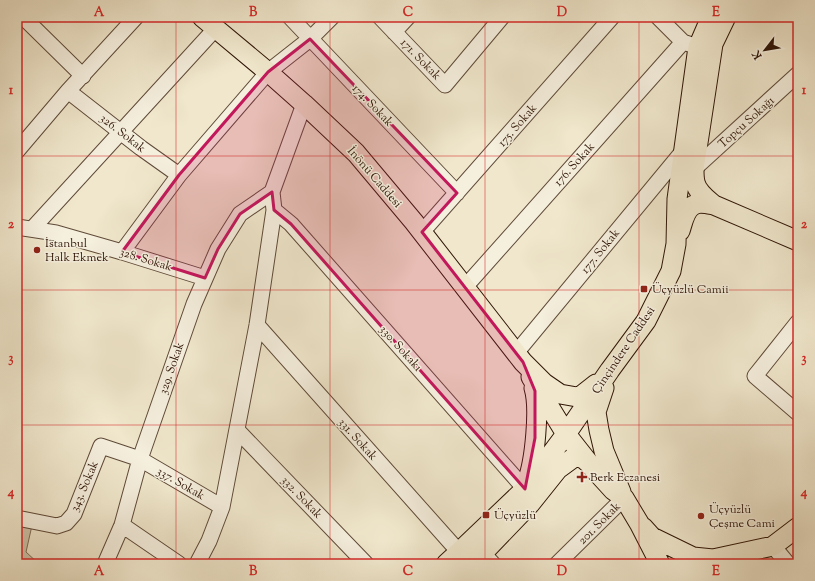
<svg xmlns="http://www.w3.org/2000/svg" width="815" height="581" viewBox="0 0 815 581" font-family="'Sorts Mill Goudy',serif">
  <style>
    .green { fill: #cfc3aa; stroke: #7f6c58 }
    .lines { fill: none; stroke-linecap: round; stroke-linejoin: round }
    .minor-casing { stroke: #5f4a38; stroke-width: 17 }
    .major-casing { stroke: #2f1506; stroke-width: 21 }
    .minor { stroke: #f5efde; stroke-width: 15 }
    .major { stroke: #f0e7cc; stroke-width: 19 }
    .marked { fill: #c2185b; fill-opacity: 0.2; stroke: #c2185b; stroke-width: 3; stroke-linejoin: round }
    .grid { fill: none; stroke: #d62828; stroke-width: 1; stroke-opacity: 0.55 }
    .poi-dot { fill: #8f2418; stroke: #f5efde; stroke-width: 1.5 }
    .labels { text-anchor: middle; stroke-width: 3; stroke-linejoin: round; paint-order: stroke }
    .street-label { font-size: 12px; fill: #2f1506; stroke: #f5efde }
    .poi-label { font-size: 12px; fill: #2f1506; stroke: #f5efde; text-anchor: start }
    .neatline { fill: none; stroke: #d62828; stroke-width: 1.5 }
    .grid-label { font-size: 13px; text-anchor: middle; font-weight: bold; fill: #d62828 }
  </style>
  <rect width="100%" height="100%" fill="#f0e7cc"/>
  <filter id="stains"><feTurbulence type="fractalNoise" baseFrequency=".005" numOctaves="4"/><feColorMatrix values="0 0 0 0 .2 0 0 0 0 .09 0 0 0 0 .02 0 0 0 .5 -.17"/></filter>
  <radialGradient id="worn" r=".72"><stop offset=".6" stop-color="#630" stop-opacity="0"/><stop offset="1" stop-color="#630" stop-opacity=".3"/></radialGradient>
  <path class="green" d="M 17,519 L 33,521 L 26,552 L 39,564 L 17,564 Z"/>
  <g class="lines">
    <g class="minor-casing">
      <path id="minor" d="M 23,17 L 83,76
        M 290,17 L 457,193
        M 380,17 L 445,85 L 502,17
        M 658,17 L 683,42 L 692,45
        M 394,32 L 408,17
        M 68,91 L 141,148 L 179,175
        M 17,151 L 68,91 L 136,17
        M 694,169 L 798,74
        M 274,210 L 291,224 L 525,489
        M 17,227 L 56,233 L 122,252 L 205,278
        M 32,229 L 216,28
        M 422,232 L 612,17
        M 122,252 L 179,175 L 268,72 L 310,39 L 332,17
        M 465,287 L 683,42
        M 798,322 L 755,376 L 798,413
        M 257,325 L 459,552
        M 516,353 L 684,150
        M 237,430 L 366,564
        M 17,518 L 57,526 L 66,523 L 74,514 L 101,446 L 140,459 L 222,507
        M 122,525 L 179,564
        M 773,546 L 788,564
        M 483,553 L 493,564
        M 105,564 L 122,525 L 140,459 L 194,304 L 218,249 L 240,214 L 272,192
        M 197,564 L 209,541 L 222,507 L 257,325 L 274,210 L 272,192 L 304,104
        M 557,564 L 624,498"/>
    </g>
    <g class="major-casing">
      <path id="major" d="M 202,17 L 268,72 L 304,104 L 356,153 L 414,222 L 523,362 L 544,383 L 560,394 L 577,397 L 582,395 L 596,384
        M 714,205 C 707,199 697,192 695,182 C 694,178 694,173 694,169 L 713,44 L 726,17
        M 680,231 C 683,222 685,209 694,205 C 699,202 708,204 714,205 L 798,241
        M 531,377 L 566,434 L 592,467 L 613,490 L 624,498 L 639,523 L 660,564
        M 604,388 L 596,412 L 599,430 L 604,451 L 621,492
        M 527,482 C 535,461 540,408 534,388
        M 643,527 L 652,537 L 693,557 L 713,559 L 773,546 L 798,527
        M 446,564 L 459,552 L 525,489 L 566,434 L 610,370 L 646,321 L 671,271 L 676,244 L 677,199 L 698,47 L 711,17
        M 471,564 L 483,553 L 530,504 L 558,469 L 573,458 L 578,457 L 584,459 L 592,466"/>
    </g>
    <use href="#minor" class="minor"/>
    <use href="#major" class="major"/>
  </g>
  <path class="marked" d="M 310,39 L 457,193 L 422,232 L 523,362 L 535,391 L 535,438 L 525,489 L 291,224 L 274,210 L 272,192 L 240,214 L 218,249 L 205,278 L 122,252 L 179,175 L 268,72 Z"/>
  <path class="grid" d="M 176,17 L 176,564M 330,17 L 330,564M 485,17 L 485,564M 639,17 L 639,564M 17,156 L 798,156M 17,290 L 798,290M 17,425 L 798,425"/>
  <g class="poi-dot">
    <circle cx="37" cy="250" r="4"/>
    <rect x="640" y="285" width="8" height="8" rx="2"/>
    <path d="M580 471h4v4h4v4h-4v4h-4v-4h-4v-4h4z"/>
    <rect x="482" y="511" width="8" height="8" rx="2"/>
    <circle cx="701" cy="516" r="4"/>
  </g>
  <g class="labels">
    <g class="street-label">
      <text transform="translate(421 59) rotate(46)" y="4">171. Sokak</text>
      <text transform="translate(373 105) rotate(46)" y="4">174. Sokak</text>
      <text transform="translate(746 122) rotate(-42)" y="4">Topçu Sokağı</text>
      <text transform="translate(517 125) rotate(-49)" y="4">175. Sokak</text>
      <text transform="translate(123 133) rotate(38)" y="4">326. Sokak</text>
      <text transform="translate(574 164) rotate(-48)" y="4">176. Sokak</text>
      <text transform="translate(375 177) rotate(49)" y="4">İnönü Caddesi</text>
      <text transform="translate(600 251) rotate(-51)" y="4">177. Sokak</text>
      <text transform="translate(146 259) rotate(17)" y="4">328. Sokak</text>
      <text transform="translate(401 348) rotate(48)" y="4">330. Sokakı</text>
      <text transform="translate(623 350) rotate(-56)" y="4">Çinçindere Caddesi</text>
      <text transform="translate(171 368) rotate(-71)" y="4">329. Sokak</text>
      <text transform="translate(358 439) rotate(48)" y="4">331. Sokak</text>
      <text transform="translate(181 483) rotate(30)" y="4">337. Sokak</text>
      <text transform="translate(84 486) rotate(-67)" y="4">343. Sokak</text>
      <text transform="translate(302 497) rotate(46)" y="4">332. Sokak</text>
      <text transform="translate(599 523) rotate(-45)" y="4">201. Sokak</text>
    </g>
    <g class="poi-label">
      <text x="45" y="247">İstanbul<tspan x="45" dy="14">Halk Ekmek</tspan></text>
      <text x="652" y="293">Üçyüzlü Camii</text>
      <text x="590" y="481">Berk Eczanesi</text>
      <text x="709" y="513">Üçyüzlü<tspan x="709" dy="14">Çeşme Cami</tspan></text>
      <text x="494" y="519">Üçyüzlü</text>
    </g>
  </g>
  <rect width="815" height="581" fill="none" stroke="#f0e7cc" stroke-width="44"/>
  <g transform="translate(765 50) rotate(239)" stroke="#f5efde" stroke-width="3" paint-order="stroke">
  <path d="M0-3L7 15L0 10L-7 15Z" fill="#2f1506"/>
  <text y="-6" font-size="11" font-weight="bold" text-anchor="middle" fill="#2f1506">K</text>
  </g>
  <rect x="22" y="22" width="771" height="537" class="neatline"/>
  <g class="grid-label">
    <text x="99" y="16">A</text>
    <text x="253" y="16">B</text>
    <text x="408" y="16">C</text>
    <text x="562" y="16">D</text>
    <text x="716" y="16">E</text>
    <text x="11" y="94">1</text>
    <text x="804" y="94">1</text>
    <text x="11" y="228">2</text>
    <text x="804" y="228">2</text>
    <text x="11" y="362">3</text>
    <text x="804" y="362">3</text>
    <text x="11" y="496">4</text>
    <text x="804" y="496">4</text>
    <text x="99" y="575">A</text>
    <text x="253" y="575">B</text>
    <text x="408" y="575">C</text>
    <text x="562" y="575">D</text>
    <text x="716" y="575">E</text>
  </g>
  <rect width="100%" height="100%" filter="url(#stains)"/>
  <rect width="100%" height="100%" fill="url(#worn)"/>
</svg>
